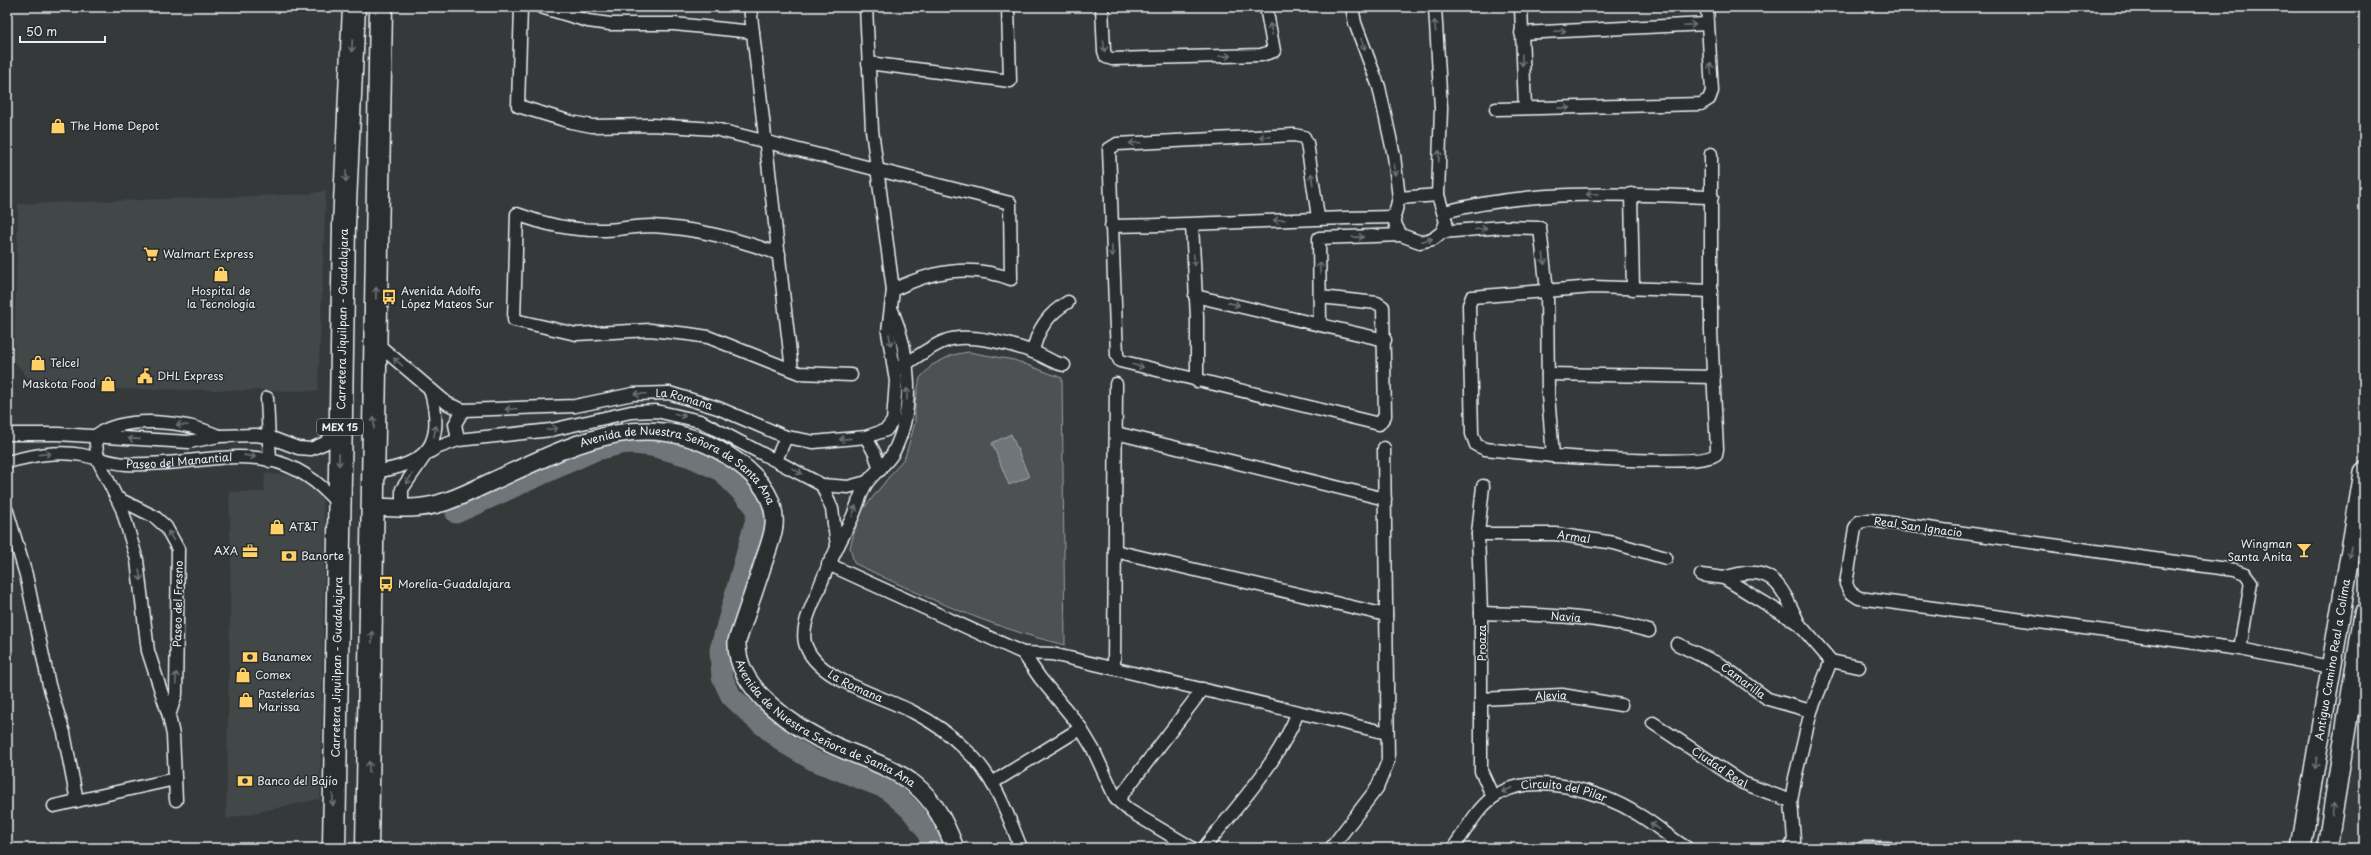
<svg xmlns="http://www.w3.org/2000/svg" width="2371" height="855" viewBox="0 0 2371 855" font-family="'Playpen Sans',sans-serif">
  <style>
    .built { fill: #424647 }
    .green { fill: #4d5152; stroke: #9aa1a5 }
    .water { fill: #707579; stroke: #a0a7ac }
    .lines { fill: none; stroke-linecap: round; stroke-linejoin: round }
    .river { stroke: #707579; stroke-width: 21 }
    .street-casing { stroke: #e8f1f8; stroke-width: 15 }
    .secondary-casing { stroke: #e8f1f8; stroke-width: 20 }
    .primary-casing { stroke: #e8f1f8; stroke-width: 22 }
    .highway-casing { stroke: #e8f1f8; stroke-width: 25 }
    .street { stroke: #2a2d2e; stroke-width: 12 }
    .secondary { stroke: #2a2d2e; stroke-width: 17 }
    .primary { stroke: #2a2d2e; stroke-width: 19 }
    .highway { stroke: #2a2d2e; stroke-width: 22 }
    .oneway { stroke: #6c7275 }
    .labels { text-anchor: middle; stroke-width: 3; stroke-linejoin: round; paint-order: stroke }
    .shield { fill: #2a2d2e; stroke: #afb6bb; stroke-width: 1 }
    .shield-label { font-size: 10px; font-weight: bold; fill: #e8f1f8 }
    .poi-label { font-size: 11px; fill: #e8f1f8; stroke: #2a2d2e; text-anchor: start }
    .street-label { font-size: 11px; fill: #e8f1f8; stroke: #2a2d2e }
  </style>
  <rect width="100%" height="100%" fill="#35393a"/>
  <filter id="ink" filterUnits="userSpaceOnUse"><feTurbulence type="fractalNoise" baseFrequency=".025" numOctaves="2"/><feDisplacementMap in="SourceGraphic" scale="8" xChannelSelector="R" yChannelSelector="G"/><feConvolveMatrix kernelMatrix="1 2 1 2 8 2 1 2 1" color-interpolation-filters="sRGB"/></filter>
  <g filter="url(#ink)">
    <path class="built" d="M 326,190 L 318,391 L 107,389 L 107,386 L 39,385 L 27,377 L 14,361 L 18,204 L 309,194 Z
      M 265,473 L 291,476 L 309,483 L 318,489 L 322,499 L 325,525 L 320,799 L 226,819 L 231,557 L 229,492 L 264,492 Z"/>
    <path class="green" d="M 968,352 L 1014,360 L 1062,378 L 1065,645 C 992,628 922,596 854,563 L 850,547 L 860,513 L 905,457 L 915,423 L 915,402 L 920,378 L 932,365 L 952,355 Z"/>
    <path class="water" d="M 1011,434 L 1029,477 L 1009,485 L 992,443 Z"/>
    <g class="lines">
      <path class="river" d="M 456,513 L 596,450 L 625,443 L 652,446 L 691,457 L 721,471 L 754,505 L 757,515 L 720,650 L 722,677 L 731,696 L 753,717 L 786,744 L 813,760 L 887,789 L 910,809 L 925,828 L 934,848"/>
      <g class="street-casing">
        <g id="street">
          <path d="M 521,7 L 518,106 L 571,122 L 592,126 L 652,125 L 715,129 L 1010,203 L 1011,279 C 970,263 931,271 893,290"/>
          <path d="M 541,7 L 588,21 L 610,24 L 674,24 L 753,32"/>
          <path d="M 750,7 L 792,370"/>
          <path d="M 1102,7 L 1104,51 L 1106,57 L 1112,59 L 1261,55 L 1274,51 L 1266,7"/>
          <path d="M 1352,7 L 1355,23 L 1379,87 L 1394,156 L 1399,198 L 1394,217 L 1396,226 L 1401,235 L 1420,242 L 1433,239 L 1442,232 L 1446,222 L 1438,195 L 1441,108 L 1435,7"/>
          <path d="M 1521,7 L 1525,108"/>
          <path d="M 1521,33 L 1707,24"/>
          <path d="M 868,63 L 1010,81 L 1008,7"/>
          <path d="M 1496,109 L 1701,104 L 1709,99 L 1712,91 L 1707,7"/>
          <path d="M 1631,194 L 1633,289"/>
          <path d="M 1399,198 L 1438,195"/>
          <path d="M 1444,212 C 1532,189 1623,194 1712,197"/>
          <path d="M 1318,217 L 1307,143 L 1304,137 L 1294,135 L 1117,144 L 1109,149 L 1117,355 L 1120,361 L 1379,424 L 1385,416 L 1383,307 L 1377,303 L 1320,297"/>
          <path d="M 1192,225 L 1197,317 L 1197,381"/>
          <path d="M 1111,226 C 1205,225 1300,218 1394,217"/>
          <path d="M 1442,232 L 1502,227 L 1540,228 L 1547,291 L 1548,395 L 1553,456 C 1577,457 1705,467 1716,454 L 1717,449 L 1711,331 L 1711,154"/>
          <path d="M 779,254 C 738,239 696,228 652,226 C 636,226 621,229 606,230 C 576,231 545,225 517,214 L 514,320 L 576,334 L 650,330 L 688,334 L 708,337 L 799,373 L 851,375"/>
          <path d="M 1195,296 L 1385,340"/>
          <path id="s1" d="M 892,310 C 910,353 916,410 893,453 C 886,465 873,473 866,484 C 860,494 857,507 852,518 C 840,542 827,566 818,591 C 812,606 801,626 805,643 C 815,680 883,696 913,712 C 933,722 950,734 965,749 C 994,775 1007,813 1021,848"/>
          <path d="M 1320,323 L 1319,238 L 1401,235"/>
          <path id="s2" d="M 375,342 L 448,404 L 463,410 L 575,406 L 633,394 L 669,393 L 718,408 L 786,437 L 814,442 L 866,437 L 886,430 L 893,421 L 896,381 L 888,332 L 893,290 L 872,130 L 866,7"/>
          <path d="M 1033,352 C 1037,329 1049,313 1068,302"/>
          <path d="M 900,368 C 914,359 929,347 945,341 C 966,332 1012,344 1033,352 C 1045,356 1050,362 1064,365"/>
          <path d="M 1548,374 L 1714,377"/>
          <path d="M 267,398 L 270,461"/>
          <path d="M 1116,433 L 1385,499"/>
          <path d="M 7,434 L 58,434 L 189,442 L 219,436 L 256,435 L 269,437 L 298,448 L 311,449 L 325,443 L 340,427"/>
          <path d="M 866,437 L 875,454 L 880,470"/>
          <path d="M 458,440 L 455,424 L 463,410"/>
          <path d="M 1553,456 L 1485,449 L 1476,445 L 1472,434 L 1469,305 L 1472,297 L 1593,287 L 1712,291"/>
          <path d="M 776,460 L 786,437"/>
          <path id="s3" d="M 7,462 C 31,456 56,450 82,455 C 97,458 111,463 126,464 C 208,468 274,428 338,504"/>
          <path d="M 373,472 C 428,465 446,444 430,389"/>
          <path d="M 822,485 L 832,509 L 837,546"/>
          <path d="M 1483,486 L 1478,534 L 1481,613 L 1481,771 L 1493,797"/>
          <path d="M 117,498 L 155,517 L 166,527 L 178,549 L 176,694 L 169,716"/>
          <path d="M 402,508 L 402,489 L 426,454 L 436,448 L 458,440 L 551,430 L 631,412 L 656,411 L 700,421 L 822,485 L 848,487 L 867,482"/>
          <path d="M 7,511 L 26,575 L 49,685 L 64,733 L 77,801"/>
          <path id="s4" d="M 1478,534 L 1556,534 L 1614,543 L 1666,558"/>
          <path d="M 1115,551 L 1386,615"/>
          <path d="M 828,564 L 1023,653 L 1040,678 L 1078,724 L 1093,749 L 1116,799 L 1130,811 L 1192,848"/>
          <path d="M 1701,575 L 1724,578 L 1799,624 L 1831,661 L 1859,667"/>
          <path d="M 1724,578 C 1772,561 1781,585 1799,624"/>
          <path id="s5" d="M 1481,613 C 1539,615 1593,615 1649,631"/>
          <path id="s6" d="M 1677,644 L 1723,666 L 1768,699 L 1811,711"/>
          <path d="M 2240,649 L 2251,582 L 2245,574 L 2234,570 L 1870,520 L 1859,522 L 1855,528 L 1846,584 L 1850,592 L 1859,598 L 2240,649 L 2330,667"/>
          <path d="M 1023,653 L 1052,654 L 1387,733"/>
          <path d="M 1114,668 L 1116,384"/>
          <path id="s7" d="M 1481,699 L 1562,695 L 1621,705"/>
          <path id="s8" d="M 1653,723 L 1743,783 L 1791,801"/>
          <path d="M 992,783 L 1081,728"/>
          <path d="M 176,800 L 173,735 L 169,716 L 148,651 L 137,560 L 122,509 L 98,460 L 95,436 C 126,414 186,421 219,436"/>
          <path d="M 1118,800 L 1203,689"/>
          <path d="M 54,806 L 175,779"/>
          <path d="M 1204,848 C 1238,805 1278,763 1298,712"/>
          <path d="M 1331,848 L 1377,788 L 1388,761 L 1384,448"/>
          <path id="s9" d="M 1453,848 C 1466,831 1475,811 1492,798 C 1532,768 1602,792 1639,815 C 1656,825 1670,838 1687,848"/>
          <path d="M 1790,848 L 1794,840 L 1791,801 L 1795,778 L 1811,711 L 1831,661"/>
          <path d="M 1863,848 L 1889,848"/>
        </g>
      </g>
      <g class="secondary-casing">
        <g id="secondary">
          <path id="s10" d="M 373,507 C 396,508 419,510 441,503 C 459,498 475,489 491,482 C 570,446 645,403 727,455 C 751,470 777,494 774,526 C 772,541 765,556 761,570 C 753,593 745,617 737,641 C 735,690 796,729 835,746 C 862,758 891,766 915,785 C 935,801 946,825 955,848"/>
        </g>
      </g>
      <g class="primary-casing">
        <g id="primary">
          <path id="s11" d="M 2301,848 L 2364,472"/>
          <path d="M 2327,848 L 2364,614"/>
        </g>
      </g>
      <g class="highway-casing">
        <g id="highway">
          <path id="s12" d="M 334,848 L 344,225 L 354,7"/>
          <path d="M 367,848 L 381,7"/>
        </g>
      </g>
      <use href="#street" class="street"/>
      <use href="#secondary" class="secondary"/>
      <use href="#primary" class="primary"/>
      <use href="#highway" class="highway"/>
    </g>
    <defs><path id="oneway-shaft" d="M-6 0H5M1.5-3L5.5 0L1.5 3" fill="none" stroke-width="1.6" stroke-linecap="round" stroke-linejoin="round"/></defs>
    <g class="oneway">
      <use href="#oneway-shaft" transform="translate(1690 25) rotate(-3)"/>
      <use href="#oneway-shaft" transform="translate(1435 26) rotate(-96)"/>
      <use href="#oneway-shaft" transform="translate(1271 29) rotate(-103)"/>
      <use href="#oneway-shaft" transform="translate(1560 31) rotate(-3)"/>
      <use href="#oneway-shaft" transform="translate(1363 44) rotate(70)"/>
      <use href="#oneway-shaft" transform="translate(352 46) rotate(93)"/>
      <use href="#oneway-shaft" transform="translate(1104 46) rotate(84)"/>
      <use href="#oneway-shaft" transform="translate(1225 56) rotate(-2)"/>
      <use href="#oneway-shaft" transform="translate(1522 60) rotate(87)"/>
      <use href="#oneway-shaft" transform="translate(1711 69) rotate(-95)"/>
      <use href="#oneway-shaft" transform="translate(1564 108) rotate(-1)"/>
      <use href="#oneway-shaft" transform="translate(1265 137) rotate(177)"/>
      <use href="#oneway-shaft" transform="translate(1135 143) rotate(177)"/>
      <use href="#oneway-shaft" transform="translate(1439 156) rotate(-87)"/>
      <use href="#oneway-shaft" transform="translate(1395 170) rotate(82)"/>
      <use href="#oneway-shaft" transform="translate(346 176) rotate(92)"/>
      <use href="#oneway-shaft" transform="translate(1312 179) rotate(-98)"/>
      <use href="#oneway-shaft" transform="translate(1592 194) rotate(177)"/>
      <use href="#oneway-shaft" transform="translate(1279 220) rotate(177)"/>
      <use href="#oneway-shaft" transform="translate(1481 229) rotate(-5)"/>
      <use href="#oneway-shaft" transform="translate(1358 237) rotate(-2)"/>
      <use href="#oneway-shaft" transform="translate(1427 240) rotate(-13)"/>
      <use href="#oneway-shaft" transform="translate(1112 251) rotate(88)"/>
      <use href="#oneway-shaft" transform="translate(1544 259) rotate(83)"/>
      <use href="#oneway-shaft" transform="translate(1194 260) rotate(87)"/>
      <use href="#oneway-shaft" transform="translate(1320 268) rotate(-91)"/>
      <use href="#oneway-shaft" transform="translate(376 293) rotate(-89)"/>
      <use href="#oneway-shaft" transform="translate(1234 304) rotate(13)"/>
      <use href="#oneway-shaft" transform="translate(890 340) rotate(80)"/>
      <use href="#oneway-shaft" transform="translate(398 362) rotate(-139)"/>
      <use href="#oneway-shaft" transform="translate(1138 366) rotate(14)"/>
      <use href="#oneway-shaft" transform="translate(640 394) rotate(177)"/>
      <use href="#oneway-shaft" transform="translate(907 394) rotate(-89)"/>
      <use href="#oneway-shaft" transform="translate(511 409) rotate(177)"/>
      <use href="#oneway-shaft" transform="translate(680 415) rotate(13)"/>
      <use href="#oneway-shaft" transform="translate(374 423) rotate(-89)"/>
      <use href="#oneway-shaft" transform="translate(182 425) rotate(-177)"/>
      <use href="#oneway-shaft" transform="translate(552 429) rotate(-9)"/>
      <use href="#oneway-shaft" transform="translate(435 431) rotate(-79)"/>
      <use href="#oneway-shaft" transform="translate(134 439) rotate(-176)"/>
      <use href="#oneway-shaft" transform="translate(845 439) rotate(174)"/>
      <use href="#oneway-shaft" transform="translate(45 454) rotate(-6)"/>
      <use href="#oneway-shaft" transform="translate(250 456) rotate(8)"/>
      <use href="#oneway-shaft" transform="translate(339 460) rotate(91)"/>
      <use href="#oneway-shaft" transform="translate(797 471) rotate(29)"/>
      <use href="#oneway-shaft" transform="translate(409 479) rotate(123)"/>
      <use href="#oneway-shaft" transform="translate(854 511) rotate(-69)"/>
      <use href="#oneway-shaft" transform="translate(171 536) rotate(-120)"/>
      <use href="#oneway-shaft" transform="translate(2350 552) rotate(100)"/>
      <use href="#oneway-shaft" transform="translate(140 575) rotate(81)"/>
      <use href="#oneway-shaft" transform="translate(372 637) rotate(-89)"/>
      <use href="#oneway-shaft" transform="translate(176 678) rotate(-88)"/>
      <use href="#oneway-shaft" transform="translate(2316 763) rotate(99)"/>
      <use href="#oneway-shaft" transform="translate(369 767) rotate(-89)"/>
      <use href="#oneway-shaft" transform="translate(1507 790) rotate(156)"/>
      <use href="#oneway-shaft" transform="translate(333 800) rotate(89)"/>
      <use href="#oneway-shaft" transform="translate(2333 809) rotate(-81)"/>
      <use href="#oneway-shaft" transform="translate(1655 826) rotate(-143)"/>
    </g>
  </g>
  <defs>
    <g id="shop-bare" transform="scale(1.2)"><path d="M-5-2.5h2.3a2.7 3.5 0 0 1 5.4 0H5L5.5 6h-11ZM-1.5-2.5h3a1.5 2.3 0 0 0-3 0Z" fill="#ffd166" stroke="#2a2d2e" stroke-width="2.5" paint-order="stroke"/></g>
    <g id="supermarket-bare" transform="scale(1.2)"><path d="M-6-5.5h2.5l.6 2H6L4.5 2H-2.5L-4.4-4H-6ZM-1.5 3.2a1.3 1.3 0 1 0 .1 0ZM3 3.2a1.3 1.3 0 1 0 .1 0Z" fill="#ffd166" stroke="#2a2d2e" stroke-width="2.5" paint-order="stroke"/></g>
    <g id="bus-bare" transform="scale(1.2)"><path d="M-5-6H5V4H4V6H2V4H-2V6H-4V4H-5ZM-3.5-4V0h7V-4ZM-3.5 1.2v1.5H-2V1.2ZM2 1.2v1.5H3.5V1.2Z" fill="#ffd166" stroke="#2a2d2e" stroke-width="2.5" paint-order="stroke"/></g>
    <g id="civic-bare" transform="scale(1.2)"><path d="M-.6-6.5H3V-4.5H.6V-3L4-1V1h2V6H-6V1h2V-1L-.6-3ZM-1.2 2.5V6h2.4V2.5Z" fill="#ffd166" stroke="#2a2d2e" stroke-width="2.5" paint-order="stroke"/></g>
    <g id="bar-bare" transform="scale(1.2)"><path d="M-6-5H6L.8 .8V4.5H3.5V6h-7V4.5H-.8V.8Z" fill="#ffd166" stroke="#2a2d2e" stroke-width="2.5" paint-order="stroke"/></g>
    <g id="office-bare" transform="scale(1.2)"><path d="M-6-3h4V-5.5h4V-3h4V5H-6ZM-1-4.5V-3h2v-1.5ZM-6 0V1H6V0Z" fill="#ffd166" stroke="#2a2d2e" stroke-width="2.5" paint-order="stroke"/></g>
    <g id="bank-bare" transform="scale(1.2)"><path d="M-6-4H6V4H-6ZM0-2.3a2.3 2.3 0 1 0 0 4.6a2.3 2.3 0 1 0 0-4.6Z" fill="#ffd166" stroke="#2a2d2e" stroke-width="2.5" paint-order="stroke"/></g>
  </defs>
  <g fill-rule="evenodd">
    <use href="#shop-bare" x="58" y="126"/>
    <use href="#supermarket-bare" x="151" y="254"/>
    <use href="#shop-bare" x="221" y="274"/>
    <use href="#bus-bare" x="389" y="297"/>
    <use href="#shop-bare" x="38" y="363"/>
    <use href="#civic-bare" x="145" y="376"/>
    <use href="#shop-bare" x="108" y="384"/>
    <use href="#shop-bare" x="277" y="527"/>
    <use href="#bar-bare" x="2304" y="550"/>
    <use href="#office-bare" x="250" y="551"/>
    <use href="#bank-bare" x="289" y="556"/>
    <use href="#bus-bare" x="386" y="584"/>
    <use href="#bank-bare" x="250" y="657"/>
    <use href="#shop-bare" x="243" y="675"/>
    <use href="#shop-bare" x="246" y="700"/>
    <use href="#bank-bare" x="245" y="781"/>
  </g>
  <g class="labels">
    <rect class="shield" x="317" y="419" width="46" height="16" rx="3"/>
    <g class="shield-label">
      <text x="340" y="431">MEX 15</text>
    </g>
    <g class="poi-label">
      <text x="70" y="130">The Home Depot</text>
      <text x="163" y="258">Walmart Express</text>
      <text x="221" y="295" text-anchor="middle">Hospital de<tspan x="221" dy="13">la Tecnología</tspan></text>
      <text x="401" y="295">Avenida Adolfo<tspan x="401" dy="13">López Mateos Sur</tspan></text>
      <text x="50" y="367">Telcel</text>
      <text x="157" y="380">DHL Express</text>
      <text x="96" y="388" text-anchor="end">Maskota Food</text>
      <text x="289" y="531">AT&amp;T</text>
      <text x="2292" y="548" text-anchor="end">Wingman<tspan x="2292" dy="13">Santa Anita</tspan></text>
      <text x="238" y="555" text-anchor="end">AXA</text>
      <text x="301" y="560">Banorte</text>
      <text x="398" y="588">Morelia-Guadalajara</text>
      <text x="262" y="661">Banamex</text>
      <text x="255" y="679">Comex</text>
      <text x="258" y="698">Pastelerías<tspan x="258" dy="13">Marissa</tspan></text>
      <text x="257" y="785">Banco del Bajío</text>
    </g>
    <g class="street-label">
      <text dy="4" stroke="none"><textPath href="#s12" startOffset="529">Carretera Jiquilpan - Guadalajara</textPath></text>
      <text dy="4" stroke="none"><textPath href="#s2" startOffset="335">La Romana</textPath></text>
      <text dy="4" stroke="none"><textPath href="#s3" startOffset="174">Paseo del Manantial</textPath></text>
      <text dy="4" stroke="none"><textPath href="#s10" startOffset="330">Avenida de Nuestra Señora de Santa Ana</textPath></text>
      <text transform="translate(1918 527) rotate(8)" y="4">Real San Ignacio</text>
      <text dy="4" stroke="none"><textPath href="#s4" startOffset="96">Armal</textPath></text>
      <text transform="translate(178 604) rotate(-89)" y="4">Paseo del Fresno</text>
      <text dy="4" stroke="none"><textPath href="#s5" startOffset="85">Navia</textPath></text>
      <text transform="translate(1482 643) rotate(-90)" y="4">Proaza</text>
      <text dy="4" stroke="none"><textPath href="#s11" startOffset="191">Antiguo Camino Real a Colima</textPath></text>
      <text dy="4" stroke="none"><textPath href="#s12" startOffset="181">Carretera Jiquilpan - Guadalajara</textPath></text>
      <text dy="4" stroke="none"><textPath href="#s6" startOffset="76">Camarilla</textPath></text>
      <text dy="4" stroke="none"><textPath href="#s1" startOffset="429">La Romana</textPath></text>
      <text dy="4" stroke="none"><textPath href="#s7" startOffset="70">Alevia</textPath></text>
      <text dy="4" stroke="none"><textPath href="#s10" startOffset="713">Avenida de Nuestra Señora de Santa Ana</textPath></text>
      <text dy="4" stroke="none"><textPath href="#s8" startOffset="80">Ciudad Real</textPath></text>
      <text dy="4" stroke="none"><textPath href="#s9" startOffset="139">Circuito del Pilar</textPath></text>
    </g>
  </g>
  <rect width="2371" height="855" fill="none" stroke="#2a2d2e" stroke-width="24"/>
  <rect x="12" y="12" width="2347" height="831" fill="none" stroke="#e8f1f8" stroke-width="1.5" filter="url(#ink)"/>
  <path d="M20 36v6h85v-6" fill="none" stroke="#e8f1f8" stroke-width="2"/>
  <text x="26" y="36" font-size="12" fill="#e8f1f8" stroke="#2a2d2e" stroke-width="3" paint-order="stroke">50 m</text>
</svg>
